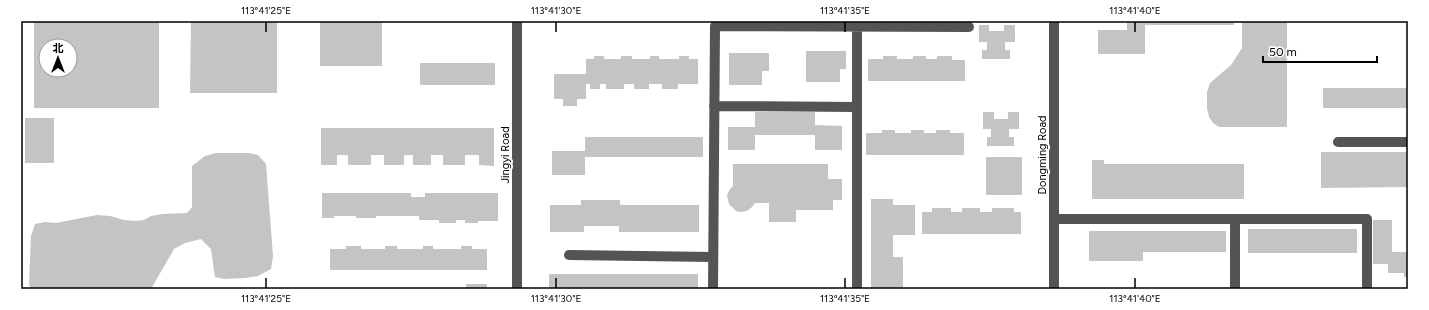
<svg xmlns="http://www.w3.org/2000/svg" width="1429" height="310" viewBox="0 0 1429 310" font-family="Figtree,'Noto Sans SC',sans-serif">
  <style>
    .building { fill: #c4c4c4; fill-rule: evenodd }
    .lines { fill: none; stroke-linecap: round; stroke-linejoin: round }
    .minor { stroke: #545454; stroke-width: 10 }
    .ticks { fill: none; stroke: #000; stroke-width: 1.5 }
    .labels { text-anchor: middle; stroke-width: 4; stroke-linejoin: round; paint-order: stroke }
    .street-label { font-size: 11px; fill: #000; stroke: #fff }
    .neatline { fill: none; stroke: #000; stroke-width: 1.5 }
    .ticks-label { font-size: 10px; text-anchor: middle; fill: #000 }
  </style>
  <rect width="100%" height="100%" fill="#fff"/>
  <path class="building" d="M 34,21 L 159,21 L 159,108 L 34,108 ZM 46,46 L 70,46 L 70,70 L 46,70 Z
    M 191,21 L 277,21 L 277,93 L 190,93 Z
    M 320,21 L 382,21 L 382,66 L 320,66 Z
    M 1127,21 L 1234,21 L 1234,25 L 1145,25 L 1145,54 L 1098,54 L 1098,30 L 1127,30 Z
    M 1242,21 L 1287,21 L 1287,127 L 1219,127 L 1213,123 L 1209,117 L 1207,108 L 1207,92 L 1210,83 L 1231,65 L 1242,48 Z
    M 979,25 L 989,25 L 989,31 L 1004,31 L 1004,25 L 1015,25 L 1015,42 L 1005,42 L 1005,50 L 1010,50 L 1010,59 L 982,59 L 982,50 L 987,50 L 987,42 L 979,42 Z
    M 806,51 L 846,51 L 846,69 L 840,69 L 840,82 L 806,82 Z
    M 729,53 L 769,53 L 769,71 L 762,71 L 762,85 L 729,85 Z
    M 594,56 L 604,56 L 604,59 L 621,59 L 621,56 L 632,56 L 632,59 L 650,59 L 650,56 L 659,56 L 659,59 L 679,59 L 679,56 L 689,56 L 689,59 L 698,59 L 698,84 L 678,84 L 678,89 L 662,89 L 662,84 L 649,84 L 649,89 L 634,89 L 634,84 L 624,84 L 624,89 L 606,89 L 606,84 L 600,84 L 600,89 L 590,89 L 590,84 L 586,84 L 586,99 L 577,99 L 577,106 L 563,106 L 563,99 L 554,99 L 554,74 L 586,74 L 586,59 L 594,59 Z
    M 883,56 L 897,56 L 897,59 L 913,59 L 913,56 L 926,56 L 926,59 L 937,59 L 937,56 L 952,56 L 952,60 L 965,60 L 965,81 L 868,81 L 868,59 L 883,59 Z
    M 420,63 L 495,63 L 495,85 L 420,85 Z
    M 1323,88 L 1408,88 L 1408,108 L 1323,108 Z
    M 755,112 L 815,112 L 815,125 L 842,126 L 842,150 L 815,150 L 815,135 L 755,135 L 755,150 L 728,150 L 728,127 L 755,127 Z
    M 983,112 L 994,112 L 994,119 L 1008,119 L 1008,112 L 1019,112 L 1019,129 L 1009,129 L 1009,137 L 1014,137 L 1014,146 L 987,146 L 987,137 L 991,137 L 991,129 L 983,129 Z
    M 25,118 L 54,118 L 54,163 L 25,163 Z
    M 321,128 L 494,128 L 494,166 L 479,165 L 479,155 L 465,155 L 465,165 L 443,165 L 443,155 L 431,155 L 431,165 L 413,165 L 413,155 L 404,155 L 404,165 L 384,165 L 384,155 L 371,155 L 371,165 L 348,165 L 348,155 L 337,155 L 337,165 L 321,165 Z
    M 882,130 L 895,130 L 895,133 L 911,133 L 911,130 L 924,130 L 924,133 L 936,133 L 936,130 L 950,130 L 950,133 L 964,133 L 964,155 L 866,155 L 866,133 L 882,133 Z
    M 585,137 L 703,137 L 703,157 L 585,157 L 585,175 L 552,175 L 552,151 L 585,151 Z
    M 1321,152 L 1408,152 L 1408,187 L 1321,188 Z
    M 216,153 L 249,153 L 258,155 L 266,164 L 273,256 L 271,269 L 258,276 L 246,278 L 224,279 L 215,277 L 211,249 L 201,239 L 185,243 L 174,249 L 151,289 L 31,289 L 29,285 L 31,236 L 35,224 L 45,222 L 56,223 L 97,215 L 110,216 L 124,220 L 135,221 L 144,220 L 151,216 L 163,214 L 187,213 L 192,207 L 192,166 L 205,156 Z
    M 986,157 L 1022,157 L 1022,195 L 986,195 Z
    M 1092,160 L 1104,160 L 1104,164 L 1244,164 L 1244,199 L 1092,199 Z
    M 733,164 L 828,164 L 828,179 L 842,179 L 842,200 L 833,200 L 833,210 L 796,210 L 796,222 L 769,222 L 769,203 L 755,203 L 752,207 L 747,211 L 741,212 L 736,211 L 729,204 L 727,195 L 730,189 L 733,186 Z
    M 322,193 L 411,193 L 411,197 L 425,197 L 425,193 L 498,193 L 498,221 L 478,221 L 478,223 L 465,223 L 465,220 L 456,220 L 456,223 L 439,223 L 439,220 L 419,220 L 419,216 L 376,216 L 376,218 L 356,218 L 356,216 L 334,216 L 334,218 L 322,218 Z
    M 871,199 L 893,199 L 893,205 L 915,205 L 915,235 L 893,235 L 893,257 L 903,257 L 903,289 L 871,289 Z
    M 581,200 L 620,200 L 620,205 L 699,205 L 699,232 L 619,232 L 619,226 L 584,226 L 584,232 L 550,232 L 550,205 L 581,205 Z
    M 932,208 L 951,208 L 951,212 L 962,212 L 962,208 L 980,208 L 980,212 L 992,212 L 992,208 L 1014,208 L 1014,212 L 1021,212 L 1021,234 L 922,234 L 922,212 L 932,212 Z
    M 1373,220 L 1392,220 L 1392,252 L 1408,252 L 1408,277 L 1404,277 L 1404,273 L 1388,273 L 1388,264 L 1373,264 Z
    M 1248,229 L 1357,229 L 1357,253 L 1248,253 Z
    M 1089,231 L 1226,231 L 1226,252 L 1143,252 L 1143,261 L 1089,261 Z
    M 346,246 L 361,246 L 361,249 L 385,249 L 385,246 L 397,246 L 397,249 L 423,249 L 423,246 L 433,246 L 433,249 L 461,249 L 461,246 L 472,246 L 472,249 L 487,249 L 487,270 L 330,270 L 330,249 L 346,249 Z
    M 549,274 L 698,274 L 698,289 L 549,289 Z
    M 466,284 L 487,284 L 487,289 L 466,289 Z"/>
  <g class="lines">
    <path class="minor" d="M 517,21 L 517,289
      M 857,26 L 857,289
      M 714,106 L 857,107
      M 1338,142 L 1408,142
      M 1054,219 L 1367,219 L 1367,289
      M 1235,219 L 1235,289
      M 569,255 L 713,257
      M 713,289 L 715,26 L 969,27
      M 1054,289 L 1054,21"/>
  </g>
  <path class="ticks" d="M 266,22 L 266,32M 556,22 L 556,32M 845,22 L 845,32M 1135,22 L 1135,32M 266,278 L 266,288M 556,278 L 556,288M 845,278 L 845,288M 1135,278 L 1135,288"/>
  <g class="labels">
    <g class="street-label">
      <text transform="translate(505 155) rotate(-90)" y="4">Jingyi Road</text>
      <text transform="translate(1042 155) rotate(-90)" y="4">Dongming Road</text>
    </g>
  </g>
  <rect width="1429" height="310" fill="none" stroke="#ffffff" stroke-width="44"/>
  <g transform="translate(58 58)"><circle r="19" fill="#ffffff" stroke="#999999"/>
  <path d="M0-3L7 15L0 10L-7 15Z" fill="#000000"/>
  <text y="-6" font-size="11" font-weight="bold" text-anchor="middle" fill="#000000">北</text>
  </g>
  <path d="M1263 56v6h114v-6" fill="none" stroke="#000000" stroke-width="2"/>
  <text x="1269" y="56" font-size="12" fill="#000000" stroke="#ffffff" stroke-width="3" paint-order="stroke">50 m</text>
  <rect x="22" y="22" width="1385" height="266" class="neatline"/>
  <g class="ticks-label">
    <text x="266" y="14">113°41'25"E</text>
    <text x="556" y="14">113°41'30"E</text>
    <text x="845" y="14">113°41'35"E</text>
    <text x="1135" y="14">113°41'40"E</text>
    <text x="266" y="302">113°41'25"E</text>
    <text x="556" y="302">113°41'30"E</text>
    <text x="845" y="302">113°41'35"E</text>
    <text x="1135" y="302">113°41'40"E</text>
  </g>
</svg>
